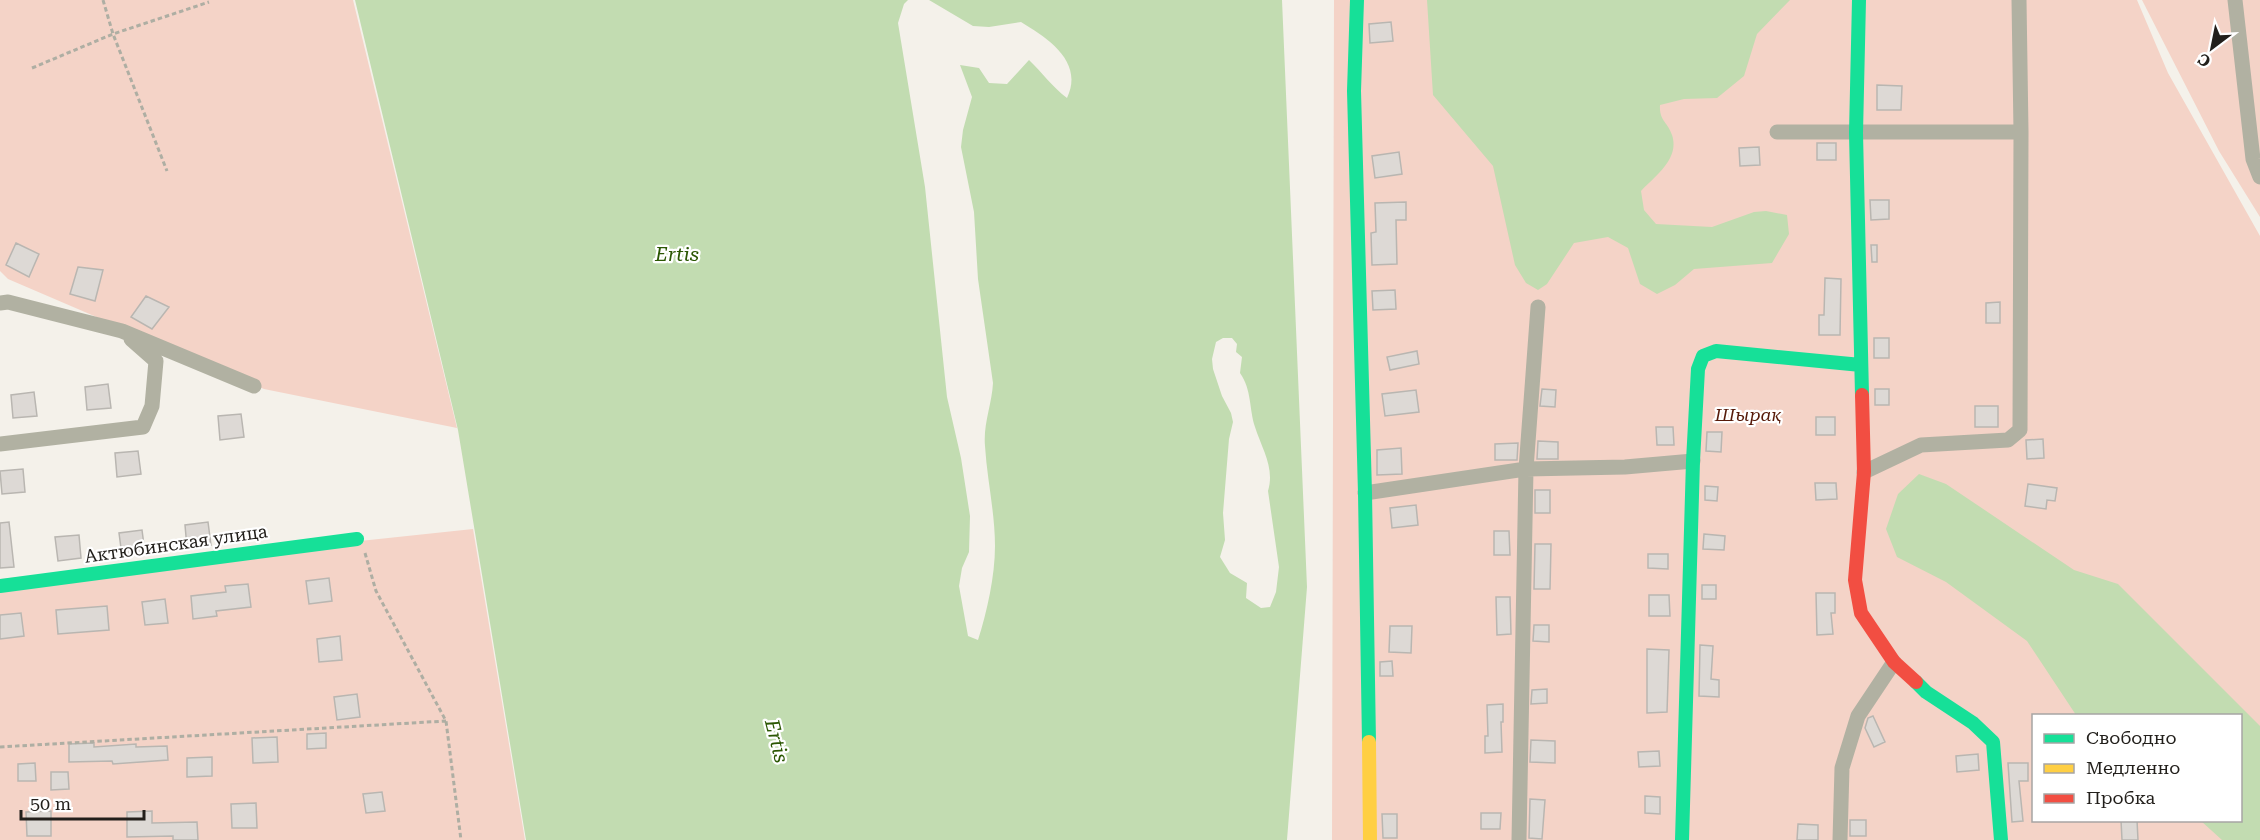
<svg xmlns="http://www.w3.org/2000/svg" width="2260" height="840" viewBox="0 0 2260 840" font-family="'Roboto Serif',serif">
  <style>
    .green { fill: #f4d3c7; fill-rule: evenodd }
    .water { fill: #c2dcb1; fill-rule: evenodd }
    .building { fill: #ddd9d5; stroke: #b9b6b1; stroke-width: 1.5 }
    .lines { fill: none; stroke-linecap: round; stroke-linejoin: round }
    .path { stroke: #aeaea3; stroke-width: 3; stroke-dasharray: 4.5 3; stroke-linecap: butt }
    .street { stroke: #b1b1a2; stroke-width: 15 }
    .fast { stroke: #16e098; stroke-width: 14 }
    .slow { stroke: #ffcf43; stroke-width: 14 }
    .jam { stroke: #f24e42; stroke-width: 14 }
    .labels { text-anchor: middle; stroke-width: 4.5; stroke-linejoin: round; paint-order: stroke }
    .park-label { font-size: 18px; font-style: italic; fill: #571a09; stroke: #fff }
    .street-label { font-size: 18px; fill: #221f1b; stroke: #fff }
    .water-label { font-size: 20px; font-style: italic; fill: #2b5703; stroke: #fff }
  </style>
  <rect width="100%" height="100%" fill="#f4f1ea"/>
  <path class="green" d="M 0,0 L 353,0 L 457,428 L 264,389 L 8,279 L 0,271 Z
    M 1334,0 L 2137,0 L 2168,73 L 2260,236 L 2260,840 L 1332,840 ZM 2034,716 L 2240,716 L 2240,820 L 2034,820 Z
    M 2142,0 L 2260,0 L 2260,217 L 2219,151 Z
    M 473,529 L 525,840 L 0,840 L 0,579 Z"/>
  <path class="water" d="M 355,0 L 908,0 L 904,4 L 898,23 L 925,187 L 947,397 L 961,458 L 970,516 L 969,552 L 962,568 L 959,586 L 968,636 L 978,640 C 987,612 995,576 995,546 C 995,513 987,479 985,446 C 983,424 992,404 993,383 L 978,279 L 974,212 L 961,147 L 963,130 L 972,97 L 960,65 L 979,68 L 989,83 L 1007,84 L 1029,60 C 1042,72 1052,87 1067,98 C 1084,62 1049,39 1021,22 L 989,27 L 973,26 L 929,0 L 1282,0 L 1307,587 L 1287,840 L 526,840 L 458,430 ZM 1223,338 L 1232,338 L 1237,344 L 1236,352 L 1242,357 L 1240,373 C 1252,390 1249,409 1255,427 C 1262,449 1275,468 1268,491 L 1279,567 L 1276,592 L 1270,607 L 1261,608 L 1246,598 L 1247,583 L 1230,573 L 1220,557 L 1225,540 L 1223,513 L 1229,439 L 1233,422 L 1231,413 L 1222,396 L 1213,369 L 1212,359 L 1216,342 Z
    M 1427,0 L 1790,0 L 1757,34 L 1744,76 L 1717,98 L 1684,99 L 1660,105 C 1659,121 1668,122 1672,135 C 1680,159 1655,176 1641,191 L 1644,210 L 1656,224 L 1712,227 L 1754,212 L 1766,211 L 1787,215 L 1789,234 L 1772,263 L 1694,269 L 1675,285 L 1657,294 L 1640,284 L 1628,248 L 1608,237 L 1574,243 L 1547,284 L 1538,290 L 1526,283 L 1515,265 L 1493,166 L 1433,95 Z
    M 1919,474 L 1946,484 L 2074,570 L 2118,584 L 2260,726 L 2260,840 L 2222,840 L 2201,821 L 2240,820 L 2240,716 L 2076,715 L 2027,641 L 1946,582 L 1897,557 L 1886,529 L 1898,494 Z"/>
  <path class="building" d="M 1391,22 L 1393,41 L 1370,43 L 1369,24 Z
    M 1877,85 L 1902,86 L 1901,110 L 1877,110 Z
    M 1817,143 L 1836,143 L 1836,160 L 1817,160 Z
    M 1759,147 L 1760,165 L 1740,166 L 1739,148 Z
    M 1399,152 L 1402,174 L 1375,178 L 1372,156 Z
    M 1870,200 L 1889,200 L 1889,219 L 1871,220 Z
    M 1406,202 L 1406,220 L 1396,220 L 1397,264 L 1372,265 L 1371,233 L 1376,232 L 1375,203 Z
    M 16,243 L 39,254 L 29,277 L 6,265 Z
    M 1871,245 L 1877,245 L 1877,262 L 1872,262 Z
    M 78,267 L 103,270 L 95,301 L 70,294 Z
    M 1825,278 L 1841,279 L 1840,335 L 1819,335 L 1819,315 L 1824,315 Z
    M 1395,290 L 1396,309 L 1373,310 L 1372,291 Z
    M 146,296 L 169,307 L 152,329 L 131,317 Z
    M 2000,302 L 2000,323 L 1986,323 L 1986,303 Z
    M 1874,338 L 1889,338 L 1889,358 L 1874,358 Z
    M 1417,351 L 1419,364 L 1390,370 L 1387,357 Z
    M 108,384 L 111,408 L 87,410 L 85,387 Z
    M 1542,389 L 1556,390 L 1555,407 L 1540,406 Z
    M 1875,389 L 1889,389 L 1889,405 L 1875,405 Z
    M 1416,390 L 1419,412 L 1385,416 L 1382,394 Z
    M 34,392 L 37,416 L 13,418 L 11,395 Z
    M 1975,406 L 1998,406 L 1998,427 L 1975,427 Z
    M 241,414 L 244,437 L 220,440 L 218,416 Z
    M 1816,417 L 1835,417 L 1835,435 L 1816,435 Z
    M 1656,427 L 1673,427 L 1674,445 L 1657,445 Z
    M 1707,432 L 1722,432 L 1721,452 L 1706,451 Z
    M 2043,439 L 2044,458 L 2027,459 L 2026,440 Z
    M 1538,441 L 1558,442 L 1558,459 L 1537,459 Z
    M 1518,443 L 1517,460 L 1495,460 L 1495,444 Z
    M 1401,448 L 1402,474 L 1377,475 L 1377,450 Z
    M 138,451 L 141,474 L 117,477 L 115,453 Z
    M 23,469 L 25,492 L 2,494 L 0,471 Z
    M 1815,483 L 1836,483 L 1837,499 L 1816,500 Z
    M 2028,484 L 2057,488 L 2055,501 L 2047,500 L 2046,509 L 2025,506 Z
    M 1705,486 L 1718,487 L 1717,501 L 1705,500 Z
    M 1535,490 L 1550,490 L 1550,513 L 1535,513 Z
    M 1416,505 L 1418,525 L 1392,528 L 1390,508 Z
    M 9,522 L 14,567 L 0,568 L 0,523 Z
    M 208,522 L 211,545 L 187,548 L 185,525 Z
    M 142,530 L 145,553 L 122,556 L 119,533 Z
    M 1494,531 L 1509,531 L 1510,555 L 1494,555 Z
    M 1704,534 L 1725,536 L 1724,550 L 1703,549 Z
    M 79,535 L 81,558 L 58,561 L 55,537 Z
    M 1535,544 L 1551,544 L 1550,589 L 1534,589 Z
    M 1648,554 L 1668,554 L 1668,569 L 1648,568 Z
    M 329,578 L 332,601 L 309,604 L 306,581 Z
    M 248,584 L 251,607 L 216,611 L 217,616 L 193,619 L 191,596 L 226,592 L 225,586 Z
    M 1702,585 L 1716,585 L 1716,599 L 1702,599 Z
    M 1816,593 L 1835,593 L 1835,613 L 1831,613 L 1833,634 L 1817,635 Z
    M 1649,595 L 1669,595 L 1670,616 L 1649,616 Z
    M 1496,597 L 1510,597 L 1511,634 L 1497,635 Z
    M 165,599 L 168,623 L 145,625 L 142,602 Z
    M 107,606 L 109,630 L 58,634 L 56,610 Z
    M 21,613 L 24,636 L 0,639 L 0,615 Z
    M 1534,625 L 1549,625 L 1549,642 L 1533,641 Z
    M 1390,626 L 1412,626 L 1411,653 L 1389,652 Z
    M 340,636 L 342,660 L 319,662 L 317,639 Z
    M 1700,645 L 1713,646 L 1711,679 L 1719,680 L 1719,697 L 1699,696 Z
    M 1647,649 L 1669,650 L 1667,712 L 1647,713 Z
    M 1392,661 L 1393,676 L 1380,676 L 1380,662 Z
    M 1547,689 L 1547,703 L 1531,704 L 1532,690 Z
    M 357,694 L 360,717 L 337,720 L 334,697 Z
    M 1503,704 L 1503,722 L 1501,722 L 1502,752 L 1485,753 L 1485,736 L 1488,736 L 1487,705 Z
    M 1873,716 L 1885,742 L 1874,747 L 1865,728 L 1868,718 Z
    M 326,733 L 326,748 L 307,749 L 307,734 Z
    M 277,737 L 278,762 L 253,763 L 252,738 Z
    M 1531,740 L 1555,741 L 1555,763 L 1530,762 Z
    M 94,743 L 94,747 L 136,744 L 136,747 L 167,746 L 168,760 L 113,764 L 112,761 L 69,762 L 69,744 Z
    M 1659,751 L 1660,766 L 1639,767 L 1638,752 Z
    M 1978,754 L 1979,770 L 1957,772 L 1956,756 Z
    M 212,757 L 212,776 L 187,777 L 187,758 Z
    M 35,763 L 36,781 L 18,781 L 18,764 Z
    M 2008,763 L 2028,763 L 2028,781 L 2019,781 L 2023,821 L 2012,822 Z
    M 51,772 L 68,772 L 69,789 L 51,790 Z
    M 382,792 L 385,811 L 366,813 L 363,794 Z
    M 1645,796 L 1660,797 L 1660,814 L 1645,813 Z
    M 1530,799 L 1545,800 L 1542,839 L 1529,838 Z
    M 256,803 L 257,828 L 232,828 L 231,804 Z
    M 51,811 L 51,836 L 27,836 L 26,812 Z
    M 152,811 L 152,823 L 197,822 L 198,840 L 173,840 L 173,836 L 127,837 L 127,812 Z
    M 1481,813 L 1501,813 L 1500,829 L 1481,829 Z
    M 1382,814 L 1397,814 L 1397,838 L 1383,838 Z
    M 1850,820 L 1866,820 L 1866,836 L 1850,836 Z
    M 2121,820 L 2137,820 L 2138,840 L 2122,840 Z
    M 1798,824 L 1818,825 L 1818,840 L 1797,840 Z"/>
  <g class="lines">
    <path class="path" d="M 103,0 L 113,34 L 167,171
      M 32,68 L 113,34 L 209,2
      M 365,553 L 376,591 L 446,721 L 461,840
      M 0,747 L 446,721"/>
    <path class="street" d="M 2235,0 L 2253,159 L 2260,177
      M 1777,132 L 2021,132
      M 0,303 L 8,302 L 122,331 L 254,386
      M 0,444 L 143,427 L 152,406 L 156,361 L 131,339
      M 1864,472 L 1921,445 L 2008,440 L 2020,430 L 2021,132 L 2019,0
      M 1365,493 L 1526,469 L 1625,467 L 1693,461
      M 1519,840 L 1526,469 L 1538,307
      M 1840,840 L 1842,768 L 1858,716 L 1894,662"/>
    <path class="fast" d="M 1357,0 L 1354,91 L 1365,493 L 1369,742
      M 1859,0 L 1856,133 L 1862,395
      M 0,586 L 357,539
      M 1916,682 L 1926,692 L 1973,723 L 1993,742 L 2001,840
      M 1682,840 L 1693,461 L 1698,369 L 1703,356 L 1716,351 L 1861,365"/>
    <path class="slow" d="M 1369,742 L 1370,840"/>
    <path class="jam" d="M 1862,395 L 1864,472 L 1855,580 L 1861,613 L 1894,662 L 1916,682"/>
  </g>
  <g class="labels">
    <g class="park-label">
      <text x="1748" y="421">Шырақ</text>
    </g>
    <g class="street-label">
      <text transform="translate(176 544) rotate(-8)" y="6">Актюбинская улица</text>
    </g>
    <g class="water-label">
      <text x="677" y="261">Ertis</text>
      <text transform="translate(777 741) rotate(76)" y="7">Ertis</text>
    </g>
  </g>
  <rect x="2032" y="714" width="210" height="108" fill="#ffffff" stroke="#a7a5a4" stroke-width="1.5"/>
  <rect x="2044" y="734" width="30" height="9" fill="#16e098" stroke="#a7a5a4" stroke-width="1.5"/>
  <text x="2086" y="744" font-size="18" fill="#221f1b">Свободно</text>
  <rect x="2044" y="764" width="30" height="9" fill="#ffcf43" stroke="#a7a5a4" stroke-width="1.5"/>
  <text x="2086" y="774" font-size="18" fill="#221f1b">Медленно</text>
  <rect x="2044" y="794" width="30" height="9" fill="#f24e42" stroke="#a7a5a4" stroke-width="1.5"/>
  <text x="2086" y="804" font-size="18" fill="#221f1b">Пробка</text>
  <g transform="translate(2212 48) rotate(212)" stroke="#ffffff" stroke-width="4.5" paint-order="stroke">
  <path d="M0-4.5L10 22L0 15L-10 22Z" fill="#221f1b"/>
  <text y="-9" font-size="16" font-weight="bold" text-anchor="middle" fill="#221f1b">С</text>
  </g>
  <path d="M21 810v9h123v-9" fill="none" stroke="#221f1b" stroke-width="3"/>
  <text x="30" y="810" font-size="18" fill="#221f1b" stroke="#ffffff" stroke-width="4.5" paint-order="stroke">50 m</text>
</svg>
